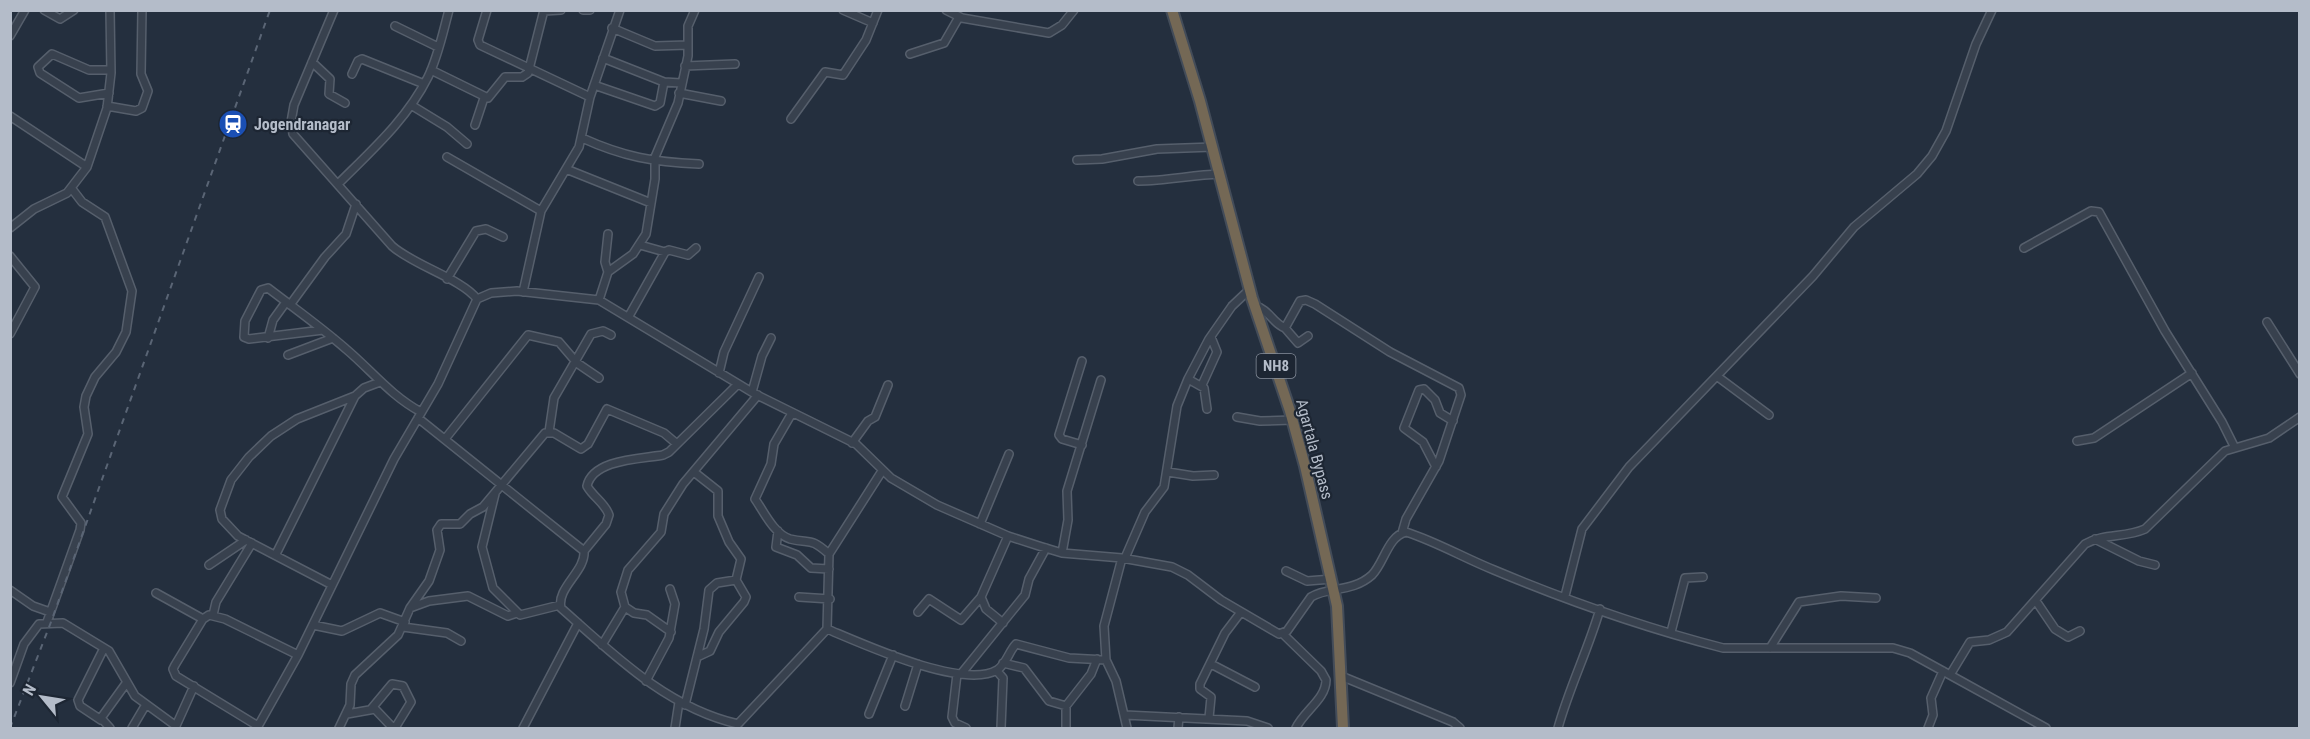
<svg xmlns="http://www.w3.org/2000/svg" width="2310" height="739" viewBox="0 0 2310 739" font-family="'Roboto Condensed',sans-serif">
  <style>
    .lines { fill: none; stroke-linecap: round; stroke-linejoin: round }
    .minor-casing { stroke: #565f6c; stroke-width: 10 }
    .highway-casing { stroke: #434c59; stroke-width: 14 }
    .minor { stroke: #38414e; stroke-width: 7 }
    .highway { stroke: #746855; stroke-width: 10 }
    .rail { stroke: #5a6575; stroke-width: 2; stroke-dasharray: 6 6; stroke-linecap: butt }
    .labels { text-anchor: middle; stroke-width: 4.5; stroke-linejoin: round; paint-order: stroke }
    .shield { fill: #1d2633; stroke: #878f9c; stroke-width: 1.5 }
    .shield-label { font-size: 15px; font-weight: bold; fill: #b4bcc9 }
    .poi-label { font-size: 16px; font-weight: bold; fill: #b4bcc9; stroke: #1d2633; text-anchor: start }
    .street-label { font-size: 16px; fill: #b4bcc9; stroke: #1d2633 }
  </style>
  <rect width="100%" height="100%" fill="#242f3e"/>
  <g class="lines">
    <g class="minor-casing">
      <path id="minor" d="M 44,10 L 60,19 L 74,10
        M 487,10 L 478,40 L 480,45 L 590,97
        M 583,10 L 590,10
        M 843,10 L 873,23
        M 946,10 L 962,18 L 1049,33 L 1062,25 L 1074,10
        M 544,11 L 561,10
        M 395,26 L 438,47
        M 612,28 L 655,46 L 688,45
        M 10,36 L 25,10
        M 910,54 L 944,43 L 959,17
        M 603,58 L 664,82
        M 312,62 L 330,79 L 329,94 L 345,103
        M 685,66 L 735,64
        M 431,70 L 488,98 L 505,77 L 522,77 L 528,73 L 544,10
        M 352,74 L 358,61 L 362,59 L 424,84
        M 594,85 L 655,106 L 660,103 L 664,82 L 681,83
        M 109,93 L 79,98 L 40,73 L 38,67 L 52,54 L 89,70 L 111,70
        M 679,93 L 721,101
        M 411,105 L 447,127 L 467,144
        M 107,106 L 136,111 L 142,108 L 148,91 L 141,74 L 142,10
        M 10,116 L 87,167
        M 791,119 L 825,72 L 843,75 L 866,40 L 878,10
        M 475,125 L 484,98
        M 582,138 C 624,157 653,162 699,164
        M 447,157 L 541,211
        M 1077,160 L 1102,159 L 1157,149 L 1213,147
        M 566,169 L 651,203
        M 1138,181 C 1166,181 1192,175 1219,174
        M 339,183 C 372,150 407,119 428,77 C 438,57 443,32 449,10
        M 10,228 L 34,209 L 67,193 L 87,167 L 107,108 L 111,73 L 110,10
        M 608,234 L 605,262 L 608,272
        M 640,245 L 665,252
        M 2024,248 L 2091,211 L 2099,212 L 2165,331 L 2222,422 L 2234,446
        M 10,256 L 35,287 L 10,334
        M 447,279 L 476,231 L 486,229 L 503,237
        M 523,292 L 541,211 L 579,147 L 590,97 L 620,10
        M 477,299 L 491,293 L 517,291 L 599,300 L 755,394 L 856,444 L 891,478 L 937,505 L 1008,536 L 1039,546 L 1062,553 L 1122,558 L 1172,567 L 1188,575 L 1221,600 L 1279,634 L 1287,631 L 1311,597 C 1329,586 1352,593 1372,575 C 1384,563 1388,536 1406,532 C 1437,542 1464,558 1494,570 C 1568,601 1646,628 1723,648 L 1893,648 L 1910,653 L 1950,675 L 1970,642 L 1989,640 L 2007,632 L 2085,544 C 2104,533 2125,538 2145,529 L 2225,451 L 2269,438 L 2300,417
        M 599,300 L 608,272 L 633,254 L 646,234 L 655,179 L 655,157 L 678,103 L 688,56 L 688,26 L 695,10
        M 290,305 L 325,257 L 346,234 L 356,204
        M 1255,306 C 1269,309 1272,323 1285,328 L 1300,301 L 1306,300 L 1315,304 L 1390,352 L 1459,388 L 1461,395 L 1439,461 L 1406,519 L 1402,533
        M 629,316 L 665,252 L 669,250 L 688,255 L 696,248
        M 2267,322 L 2300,374
        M 1285,328 L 1298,343 L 1308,336
        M 323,330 L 249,339 L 244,337 L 245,321 L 261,290 L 268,288 C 294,308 321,327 346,349 C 371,370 391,396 421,412
        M 268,338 L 273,320 L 286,302
        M 288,355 L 333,338
        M 719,373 L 724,352 L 759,277
        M 1718,377 L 1769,415
        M 1188,379 L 1204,388 L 1207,409
        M 1202,385 L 1217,352 L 1211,337
        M 752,392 L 762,356 L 771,338
        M 792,413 L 774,444 L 771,464 L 755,499 C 764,512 774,534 790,539 C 811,544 810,537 829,554
        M 1237,417 L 1260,421 L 1293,420
        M 418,418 L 584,551 C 586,571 556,588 561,608 C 614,655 667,708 738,724 L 827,629 L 829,554 L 882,471
        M 549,432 L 554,398 L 591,334 L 603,331 L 611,335
        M 445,439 L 528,335 L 559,342 L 577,363 L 599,378
        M 2077,441 L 2094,438 L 2192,373
        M 852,443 L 868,421 L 875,417 L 888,385
        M 1082,445 L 1062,439 L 1059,435 L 1082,361
        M 1436,467 L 1423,442 L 1404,428 L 1419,390 L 1424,389 L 1435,400 L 1440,413 L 1453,421
        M 694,472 L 718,491 L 718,516 L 729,542 L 741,559 L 736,580
        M 1168,472 L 1193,476 L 1214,475
        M 495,494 L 482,547 L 493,588 L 520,615 L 560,605
        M 980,524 L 1009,454
        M 778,531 L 776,547 L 797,555 L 811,568 L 829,569
        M 2095,539 L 2139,561 L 2155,565
        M 584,551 L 606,524 L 609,515 C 605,503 593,497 587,486 C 593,459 641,459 663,455 L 669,452 L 738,384
        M 1062,553 L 1068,520 L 1067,491 L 1101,380
        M 276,554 L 355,396 L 364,388 L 380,382
        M 1122,558 L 1104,626 L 1106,660 L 1116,681 L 1127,728
        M 1125,558 L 1145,512 L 1164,487 L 1177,406 L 1188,379 L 1209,339 L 1232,306 L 1250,289
        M 209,565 L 246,540
        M 1286,571 L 1307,581 L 1332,579
        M 332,585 L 238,536 L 222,519 L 220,510 L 231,480 L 249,457 L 271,436 L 297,419 L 355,396
        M 10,590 L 33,606 L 50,612
        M 156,593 L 203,619
        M 1565,596 L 1582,529 L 1629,467 L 1813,276 L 1854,227 L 1917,174 L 1932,156 L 1946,131 L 1976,44 L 1992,10
        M 799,597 L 830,599
        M 2036,601 L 2055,629 L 2068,637 L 2080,631
        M 410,608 L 429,601 L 468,596 L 508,616 L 517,613
        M 918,612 L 929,599 L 961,620 L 981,597
        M 213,615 L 216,602 L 252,543
        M 47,622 L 80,530 L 81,523 L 62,497 L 88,434 L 84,407 L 86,396 L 95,377 L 116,352 L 126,332 L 132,291 L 105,217 L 82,202 L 72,189
        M 1003,623 L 986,609 L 981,597 L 1008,536
        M 313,625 L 342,631 L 380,613 L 405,622
        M 403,627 L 447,633 L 461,641
        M 827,629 C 863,644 963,690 997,670 C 1006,665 1009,651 1016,644 L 1069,658 L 1106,660
        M 671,632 L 647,615 L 634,613 L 625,607 L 621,592 L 628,570 L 661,532 L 664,514 L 683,484 L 758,395
        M 1671,632 L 1685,578 L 1703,577
        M 1283,634 L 1321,671 L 1326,680 C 1326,699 1304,711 1296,728
        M 602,645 L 625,607
        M 1770,648 L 1799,602 L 1841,596 L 1876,598
        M 1003,663 L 1024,668 L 1049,701 L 1066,706
        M 1211,664 L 1255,687
        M 997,671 L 1003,678 L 1001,728
        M 957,674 L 952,717 L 955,723 L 966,728
        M 961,674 L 1025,595 L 1029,579 L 1046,548
        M 1950,675 L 2046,728
        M 1341,676 L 1453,722 L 1460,728
        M 646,681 L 669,638 L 675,604 L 670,589
        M 10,683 L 24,644 L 39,624 L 63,623 L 109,651 L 135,696 L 176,726
        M 685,705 L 704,629 L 709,590 L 717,583 L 736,580 L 746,597 L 744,602 L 719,632 L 710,651 L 697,657
        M 905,706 L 918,664
        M 372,708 L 392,684 L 403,686 L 411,702 L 395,728
        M 347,714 L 375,709 L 393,728
        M 869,714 L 893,655
        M 1125,715 L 1247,721 L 1268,728
        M 1209,718 L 1211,697 L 1200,689 L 1200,684 L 1225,633 L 1241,612
        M 101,720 L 80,706 L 78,700 L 104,648
        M 258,726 L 176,676 L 173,669 L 175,665 L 203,619 L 209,615 L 225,619 L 298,655
        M 110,728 L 101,718 L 127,682
        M 132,728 L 145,706
        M 175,728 L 194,686
        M 257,728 L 298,655 L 394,459 L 438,384 L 477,299 C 462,279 413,265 392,246 L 293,134 L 291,122 L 294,105 L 334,10
        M 339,728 L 350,705 L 351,684 L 355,675 L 398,635 L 410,608 L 429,581 L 440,550 L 437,530 L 441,524 L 460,524 L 470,514 L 483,507 L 545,433 L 554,433 L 581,449 L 588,444 L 607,409 L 664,433 L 677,444
        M 523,728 L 578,623
        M 675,728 L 679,702
        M 1066,728 L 1066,706 L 1091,674 L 1097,659
        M 1178,728 L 1179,717
        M 1558,728 C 1569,688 1588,650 1600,609
        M 1928,728 L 1933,715 L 1931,698 L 1943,671"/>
    </g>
    <g class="highway-casing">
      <path id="highway" d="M 1172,10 L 1200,101 L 1252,298 L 1290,411 L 1305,466 L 1337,606 L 1343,728"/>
    </g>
    <use href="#minor" class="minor"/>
    <use href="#highway" class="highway"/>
    <path class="rail" d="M 10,728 L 51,622 L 270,10"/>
  </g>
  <defs>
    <g id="station-disc" transform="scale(1.5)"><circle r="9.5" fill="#1a4fb4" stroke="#1d2633"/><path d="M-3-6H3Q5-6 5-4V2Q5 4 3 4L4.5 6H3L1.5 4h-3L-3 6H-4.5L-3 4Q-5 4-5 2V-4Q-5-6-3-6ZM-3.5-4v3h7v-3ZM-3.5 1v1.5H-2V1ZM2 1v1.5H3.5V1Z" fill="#fff"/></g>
  </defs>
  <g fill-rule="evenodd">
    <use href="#station-disc" x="233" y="124"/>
  </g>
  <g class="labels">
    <rect class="shield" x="1256.5" y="354" width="39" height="24" rx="4.5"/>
    <g class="shield-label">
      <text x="1276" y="371">NH8</text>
    </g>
    <g class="poi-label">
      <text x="254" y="130">Jogendranagar</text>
    </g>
    <g class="street-label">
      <text transform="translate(1315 449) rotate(75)" y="6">Agartala Bypass</text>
    </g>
  </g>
  <rect width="2310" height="739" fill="none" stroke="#b4bcc9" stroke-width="24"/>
  <g transform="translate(42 697) rotate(300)" stroke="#1d2633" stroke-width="4.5" paint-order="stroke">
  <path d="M0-4.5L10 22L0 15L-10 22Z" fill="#b4bcc9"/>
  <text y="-9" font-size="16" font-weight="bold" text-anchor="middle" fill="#b4bcc9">N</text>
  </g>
</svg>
